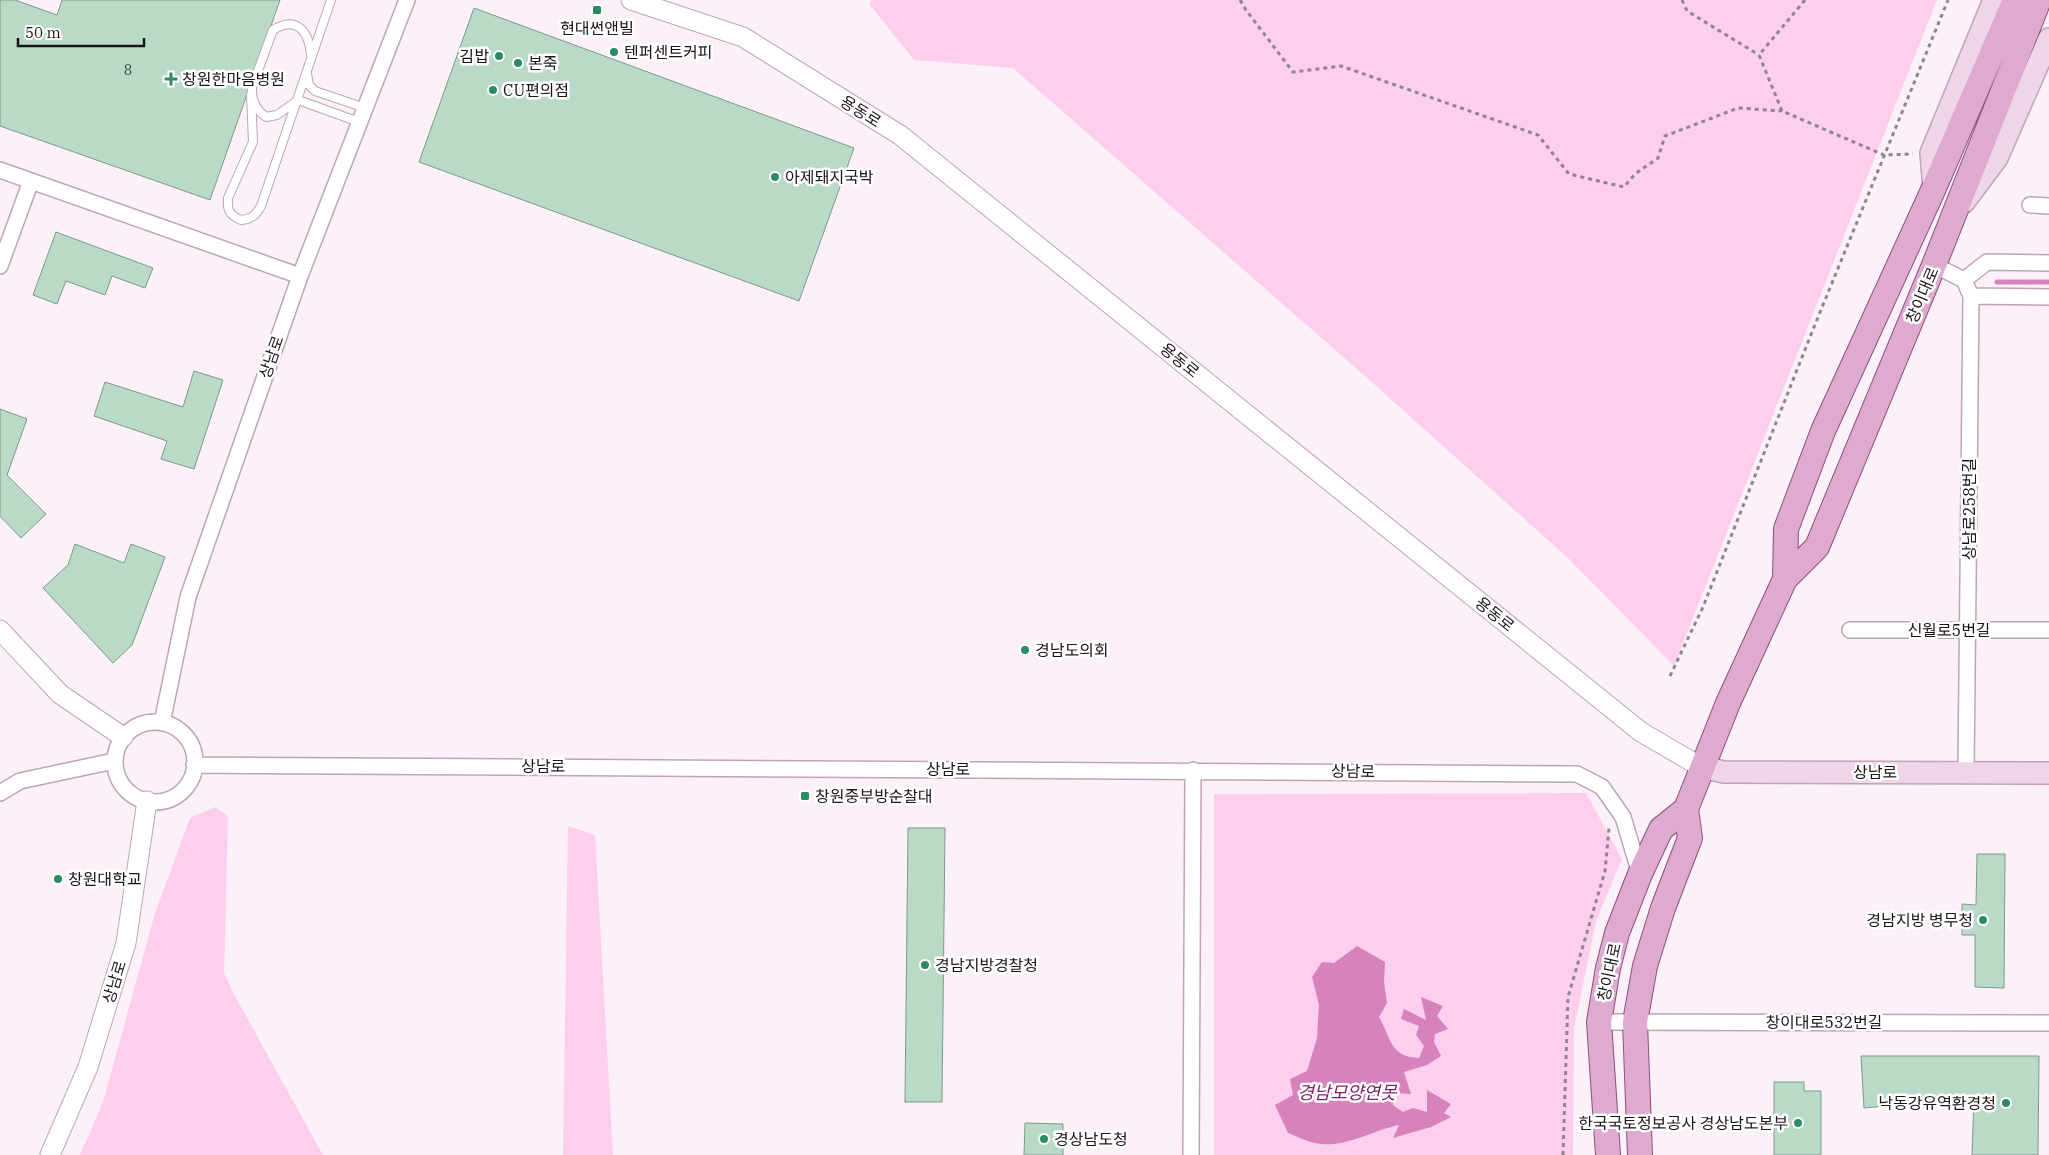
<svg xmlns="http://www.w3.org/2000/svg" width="2049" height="1155" viewBox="0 0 2049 1155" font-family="'IBM Plex Serif','Noto Sans KR',serif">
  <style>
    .green { fill: #fdceed }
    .water { fill: #d582bd }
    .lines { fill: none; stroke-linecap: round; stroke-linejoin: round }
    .stream { stroke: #d582bd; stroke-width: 5 }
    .building { fill: #badac8; stroke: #7c9989 }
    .service-casing { stroke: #c0a4b6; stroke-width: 10 }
    .minor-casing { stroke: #c0a4b6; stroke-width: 18 }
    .tertiary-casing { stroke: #c0a4b6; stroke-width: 21 }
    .secondary-casing { stroke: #c0a4b6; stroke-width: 24 }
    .primary-casing { stroke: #8c517b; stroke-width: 26 }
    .path { stroke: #90858d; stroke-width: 3; stroke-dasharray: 4 4; stroke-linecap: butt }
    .service { stroke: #fff; stroke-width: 8 }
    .minor { stroke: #fff; stroke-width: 15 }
    .tertiary { stroke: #fff; stroke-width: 19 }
    .secondary { stroke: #eed5e7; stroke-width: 21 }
    .primary { stroke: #deaacf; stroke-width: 24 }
    .poi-dot { fill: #2d8a61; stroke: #fff; stroke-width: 2 }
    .labels { text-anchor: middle; stroke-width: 5; stroke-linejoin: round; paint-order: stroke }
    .number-label { font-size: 14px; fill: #444546 }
    .poi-label { font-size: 16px; fill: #1d131a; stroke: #fff; text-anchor: start }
    .street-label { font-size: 16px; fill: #1d131a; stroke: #fff }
    .water-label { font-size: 18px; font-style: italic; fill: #7f1d69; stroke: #fff }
  </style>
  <rect width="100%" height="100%" fill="#fdf1f9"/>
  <path class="green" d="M 871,0 L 1937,0 L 1674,666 L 1569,559 L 1365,376 L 1013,68 L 914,60 L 870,5 Z
    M 1586,793 L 1622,859 L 1596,921 L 1574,1029 L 1573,1155 L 1214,1155 L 1214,794 Z
    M 215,807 L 228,816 L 224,973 L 236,998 L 323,1155 L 80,1155 L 103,1102 L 155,913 L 190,818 Z
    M 568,826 L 595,835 L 613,1155 L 563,1155 Z"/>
  <path class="water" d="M 1357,946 L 1385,962 L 1384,982 L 1387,1003 L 1379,1017 C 1391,1038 1390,1057 1419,1058 L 1424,1046 L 1416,1035 L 1419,1026 L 1401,1019 L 1404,1009 L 1426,1020 L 1421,997 L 1443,1006 L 1437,1016 L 1448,1029 L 1435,1034 L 1434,1042 L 1441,1056 L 1427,1065 L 1404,1072 L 1411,1094 L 1393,1093 L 1393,1105 L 1403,1112 L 1413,1108 L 1427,1112 L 1427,1090 L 1451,1104 L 1444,1113 L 1451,1117 L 1431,1127 L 1393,1138 L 1399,1125 C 1374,1130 1346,1147 1321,1144 C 1310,1143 1298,1137 1288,1133 L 1275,1105 L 1293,1095 L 1290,1079 L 1307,1071 L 1317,1038 L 1319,1005 L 1312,977 L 1322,962 L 1334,963 Z"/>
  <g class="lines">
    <path class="stream" d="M 1997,282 L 2049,282"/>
  </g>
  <path class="building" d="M 0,0 L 15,0 L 57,15 L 62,0 L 280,0 L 210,200 L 0,126 Z
    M 474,8 L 854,148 L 799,301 L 419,162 Z
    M 56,232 L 153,268 L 145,288 L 112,276 L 105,295 L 66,281 L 57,304 L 33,295 Z
    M 194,371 L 223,380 L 194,469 L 161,459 L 167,441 L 94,416 L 105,382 L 183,407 Z
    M 0,409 L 27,419 L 7,475 L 46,514 L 21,538 L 0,516 Z
    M 75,544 L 124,563 L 131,544 L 165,557 L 132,645 L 113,663 L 43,588 L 68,565 Z
    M 908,828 L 945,828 L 942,1102 L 905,1102 Z
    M 1977,854 L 2005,854 L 2004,988 L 1975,987 L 1975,935 L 1962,935 L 1962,904 L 1976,905 Z
    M 1861,1056 L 2039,1056 L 2038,1155 L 1972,1155 L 1974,1098 L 1864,1108 Z
    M 1774,1082 L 1804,1082 L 1804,1091 L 1821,1091 L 1821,1155 L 1774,1155 Z
    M 1025,1123 L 1063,1124 L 1063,1155 L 1024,1155 Z"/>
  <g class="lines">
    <g class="service-casing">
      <path id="service" d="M 311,55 C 309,32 297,15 273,30 L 252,87 C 251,99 256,110 266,117 L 277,115 L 297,101 L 301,101 L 359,122
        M 307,74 L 309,85 L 315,91 L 365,108
        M 251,95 L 253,142 L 228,198 C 227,210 229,215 241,220 C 252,219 256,215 261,206 L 331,0"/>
    </g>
    <g class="minor-casing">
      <path id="minor" d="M 0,170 L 300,276
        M 2030,205 L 2049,206
        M 1934,265 L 1964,280 L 1971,296 L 1966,772
        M 0,266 L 31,181
        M 1964,280 L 1987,262 L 2049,263
        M 1971,296 L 2049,297
        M 1850,630 L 2049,630
        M115 762a40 40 0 1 1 80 0a40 40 0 1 1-80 0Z
        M 162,723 L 188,597 L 300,276 L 407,0
        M 194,765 L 1577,774 L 1602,787 L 1623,817 L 1640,874
        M 0,793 L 20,781 L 114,761
        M 1599,1022 L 2049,1023
        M 1191,1155 L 1193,770"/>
    </g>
    <g class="tertiary-casing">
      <path id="tertiary" d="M 631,0 L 743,37 L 900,135 L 1641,732 L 1701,767
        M 0,630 L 60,694 L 123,737
        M 50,1155 L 88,1067 L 126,943 L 147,801"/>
    </g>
    <g class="secondary-casing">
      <path id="secondary" d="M 1934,188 L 1931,153 L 1994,0
        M 1964,202 L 1997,158 L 2049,39
        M 1701,767 L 1724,772 L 2049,773"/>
    </g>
    <g class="primary-casing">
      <path id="primary" d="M 1785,579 L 1786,529 L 1823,431 L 1934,188 L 2015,0
        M 1608,1155 L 1599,1022 L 1608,968 L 1617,933 L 1640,874 L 1661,829 L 1686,809
        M 1640,1155 L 1635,1022 L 1645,966 L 1663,908 L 1690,838 L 1686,809 L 1728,703 L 1785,579 L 1817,547 L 1934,265 L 2039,0"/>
    </g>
    <path class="path" d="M 1240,0 L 1246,10 L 1293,72 L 1341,66 L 1538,135 L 1569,174 L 1624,187 L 1635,174 L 1658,158 L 1665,136 L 1738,108 L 1782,111
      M 1682,0 L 1687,11 L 1759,55
      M 1805,0 L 1759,55 L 1782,111 L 1884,155 L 1913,154
      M 1670,676 L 1703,607 L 1814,327 L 1948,0
      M 1563,1155 L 1568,997 L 1605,871 L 1609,828"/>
    <use href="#service" class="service"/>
    <use href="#minor" class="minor"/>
    <use href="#tertiary" class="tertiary"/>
    <use href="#secondary" class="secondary"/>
    <use href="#primary" class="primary"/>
  </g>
  <g class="poi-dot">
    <rect x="592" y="5" width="10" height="10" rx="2.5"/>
    <circle cx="614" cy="52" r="5"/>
    <circle cx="499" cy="56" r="5"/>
    <circle cx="518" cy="63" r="5"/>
    <path d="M168.5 71.5h5v5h5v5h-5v5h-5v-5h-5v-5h5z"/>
    <circle cx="493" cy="90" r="5"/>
    <circle cx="775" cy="177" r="5"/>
    <circle cx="1025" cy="650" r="5"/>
    <rect x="800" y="791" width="10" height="10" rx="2.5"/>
    <circle cx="58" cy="879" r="5"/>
    <circle cx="1983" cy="920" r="5"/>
    <circle cx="925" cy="965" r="5"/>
    <circle cx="2006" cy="1103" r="5"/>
    <circle cx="1798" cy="1123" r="5"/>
    <circle cx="1044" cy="1139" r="5"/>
  </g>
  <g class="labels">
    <g class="number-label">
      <text x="128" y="75">8</text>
    </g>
    <g class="poi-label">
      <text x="597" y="34" text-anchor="middle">현대썬앤빌</text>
      <text x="624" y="58">텐퍼센트커피</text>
      <text x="489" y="62" text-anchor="end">김밥</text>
      <text x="528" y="69">본죽</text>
      <text x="182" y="85">창원한마음병원</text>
      <text x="503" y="96">CU편의점</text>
      <text x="785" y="183">아제돼지국박</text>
      <text x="1035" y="656">경남도의회</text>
      <text x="815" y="802">창원중부방순찰대</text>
      <text x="68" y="885">창원대학교</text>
      <text x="1973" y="926" text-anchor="end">경남지방 병무청</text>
      <text x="935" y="971">경남지방경찰청</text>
      <text x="1996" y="1109" text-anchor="end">낙동강유역환경청</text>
      <text x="1788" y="1129" text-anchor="end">한국국토정보공사 경상남도본부</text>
      <text x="1054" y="1145">경상남도청</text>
    </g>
    <g class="street-label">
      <text transform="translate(861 111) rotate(32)" y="6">용동로</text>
      <text transform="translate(1922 295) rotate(-67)" y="6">창이대로</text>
      <text transform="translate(271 357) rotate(-71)" y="6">상남로</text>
      <text transform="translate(1180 360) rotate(39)" y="6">용동로</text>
      <text transform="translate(1969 509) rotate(-90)" y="6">상남로258번길</text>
      <text transform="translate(1495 614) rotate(39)" y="6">용동로</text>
      <text x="1949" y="636">신월로5번길</text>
      <text x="543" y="772">상남로</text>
      <text x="948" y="775">상남로</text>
      <text transform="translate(1353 771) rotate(1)" y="6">상남로</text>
      <text x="1875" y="778">상남로</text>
      <text transform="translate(1609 972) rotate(-78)" y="6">창이대로</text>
      <text transform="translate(114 982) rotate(-73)" y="6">상남로</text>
      <text x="1824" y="1028">창이대로532번길</text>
    </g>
    <g class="water-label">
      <text x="1347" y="1099">경남모양연못</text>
    </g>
  </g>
  <path d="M18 38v8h126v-8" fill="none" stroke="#1d131a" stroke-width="2.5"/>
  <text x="25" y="38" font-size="15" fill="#1d131a" stroke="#ffffff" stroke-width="4" paint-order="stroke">50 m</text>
</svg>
